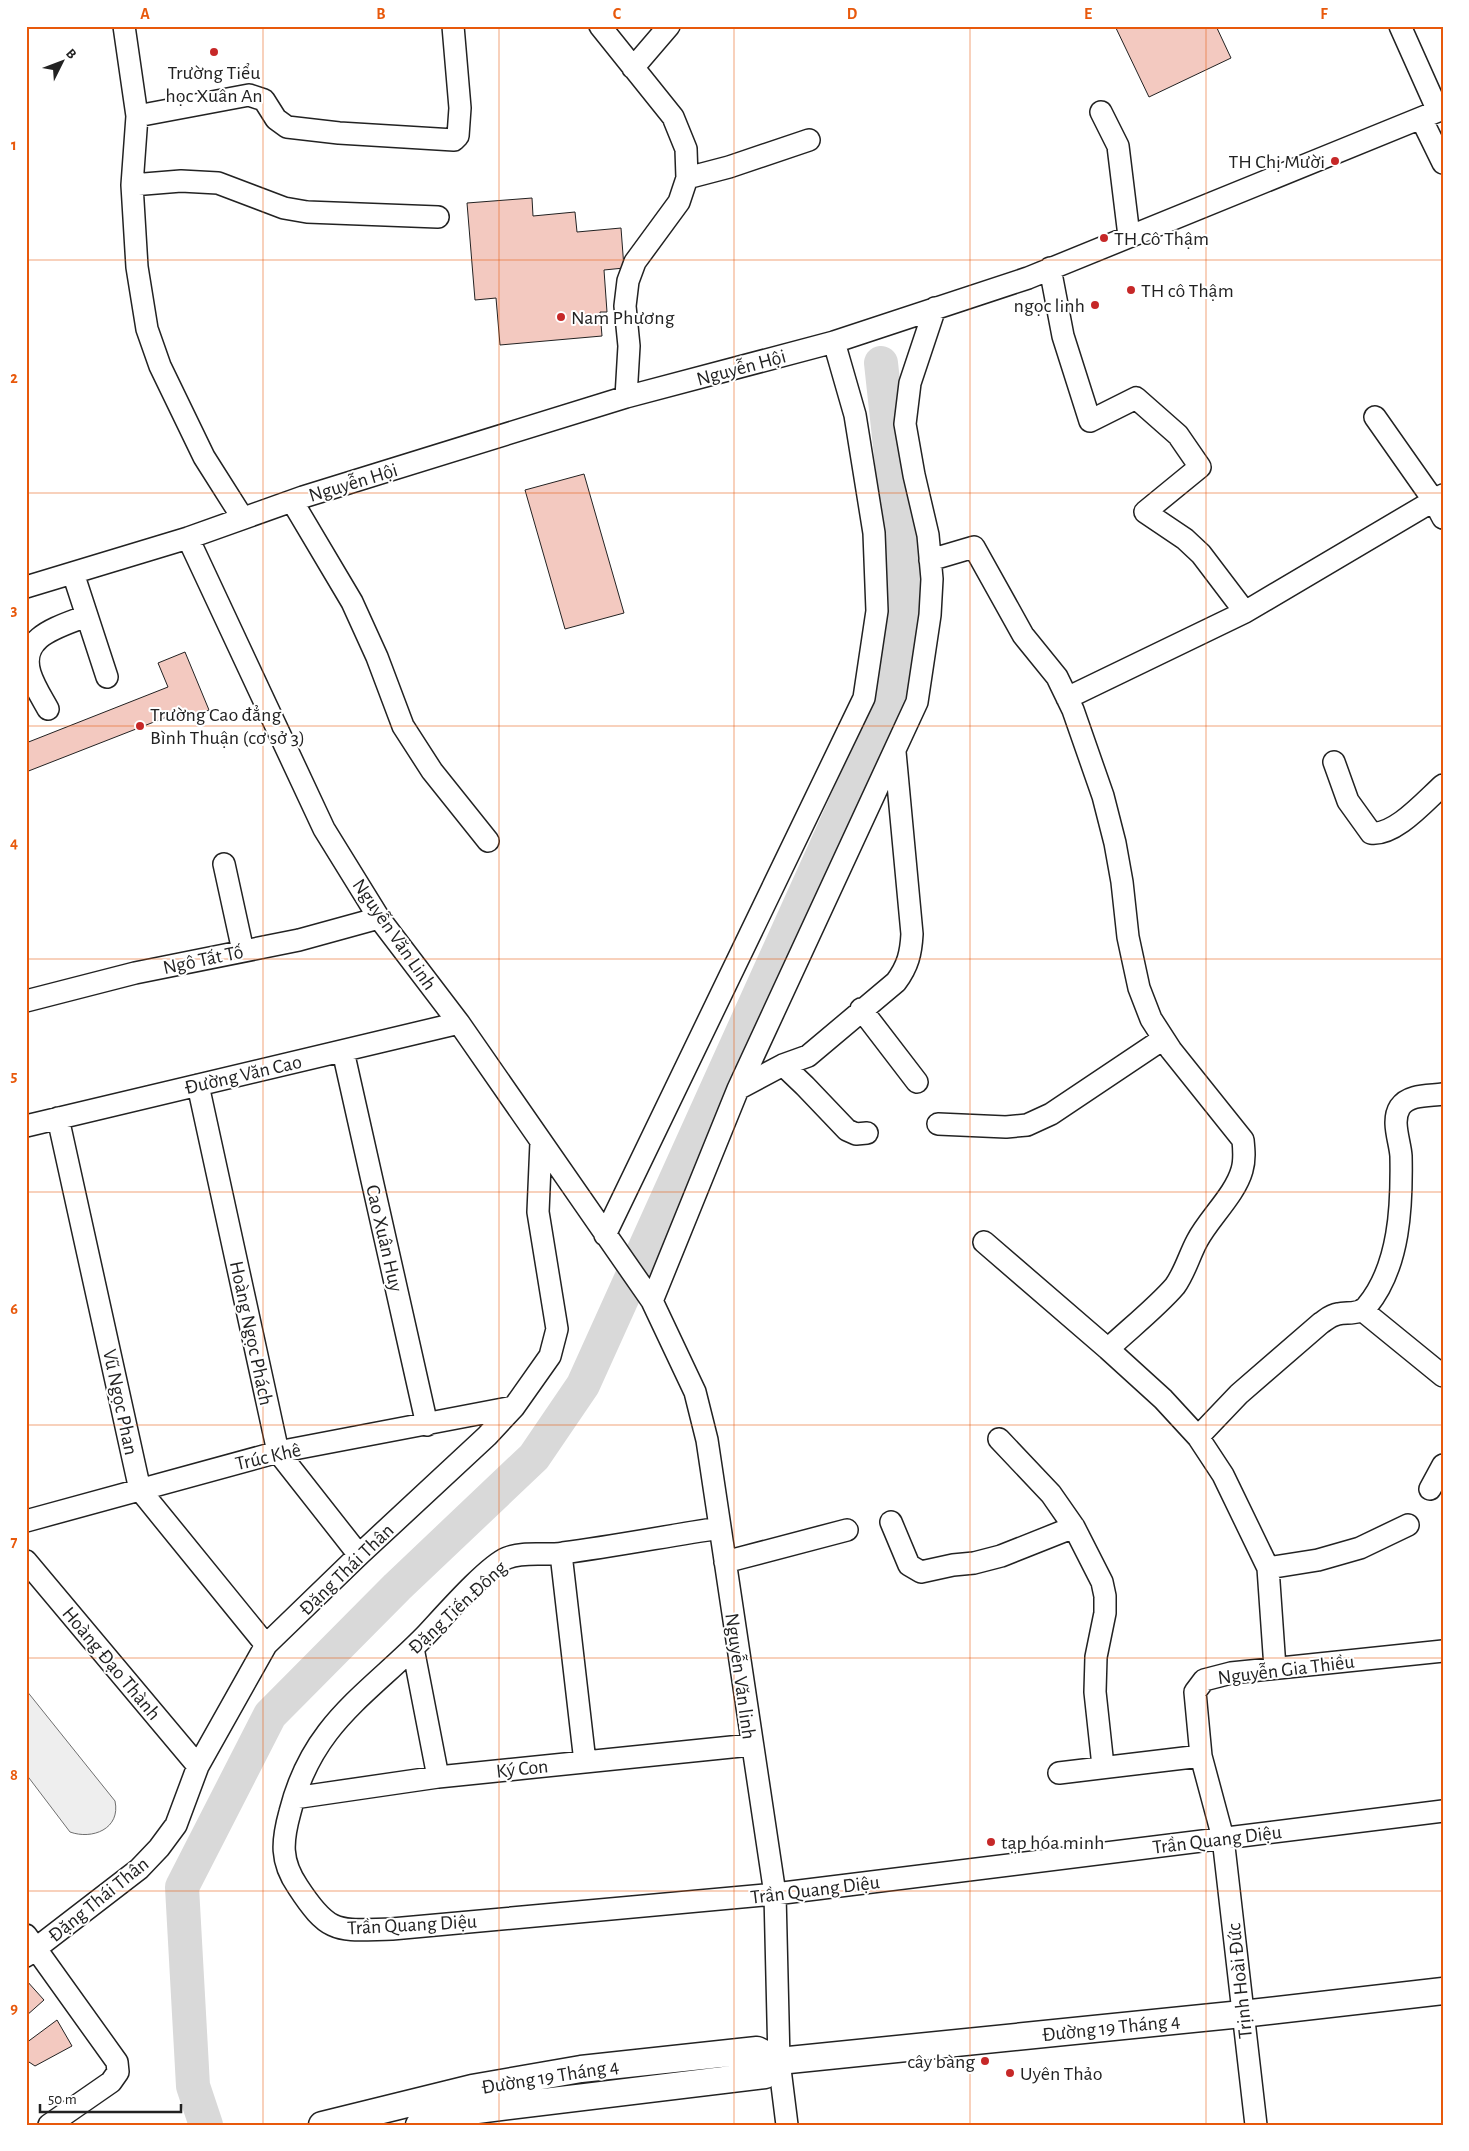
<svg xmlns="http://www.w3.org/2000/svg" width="1469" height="2151" viewBox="0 0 1469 2151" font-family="'Alegreya Sans',sans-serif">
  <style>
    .green { fill: #eee; stroke: #6f6f6f }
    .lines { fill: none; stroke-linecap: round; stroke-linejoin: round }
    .river { stroke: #d9d9d9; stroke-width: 34 }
    .building { fill: #f3c9c0; stroke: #222 }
    .minor-casing { stroke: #222; stroke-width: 24 }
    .major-casing { stroke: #222; stroke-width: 29 }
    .minor { stroke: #fff; stroke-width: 21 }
    .major { stroke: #fff; stroke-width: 26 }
    .grid { fill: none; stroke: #e8590c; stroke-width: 1; stroke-opacity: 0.55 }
    .poi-dot { fill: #c62828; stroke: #fff; stroke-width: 2 }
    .labels { text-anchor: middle; stroke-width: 4; stroke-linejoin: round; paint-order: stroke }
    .poi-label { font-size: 20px; fill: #222; stroke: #fff; text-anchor: start }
    .street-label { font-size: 20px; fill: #222; stroke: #fff }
    .neatline { fill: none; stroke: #e8590c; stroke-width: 2 }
    .grid-label { font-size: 16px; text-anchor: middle; font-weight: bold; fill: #e8590c }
  </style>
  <rect width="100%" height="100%" fill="#fff"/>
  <path class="green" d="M 26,1690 L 115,1801 C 121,1829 92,1840 70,1832 L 26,1774 Z"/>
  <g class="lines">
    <path class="river" d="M 206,2125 L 193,2086 L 182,1887 L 270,1715 L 397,1587 L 534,1457 L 583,1385 L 853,787 L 894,682 L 902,636 L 903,566 L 881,363"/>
  </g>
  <path class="building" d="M 1115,26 L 1216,26 L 1231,58 L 1149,97 Z
    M 532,198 L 533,216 L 575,212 L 577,232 L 621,228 L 624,268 L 604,270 L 607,312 L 600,312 L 602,336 L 500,345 L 496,298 L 475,300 L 467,203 Z
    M 584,474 L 624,613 L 565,629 L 525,490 Z
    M 185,652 L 209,710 L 180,722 L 177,713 L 26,772 L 26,743 L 168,687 L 158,663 Z
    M 26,1980 L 44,2000 L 26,2016 Z
    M 57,2020 L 72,2046 L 35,2066 L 26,2060 L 26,2043 Z"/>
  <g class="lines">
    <g class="minor-casing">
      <path id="minor" d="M 124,26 L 137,116 L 132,185 L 137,267 L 147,329 L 160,366 L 204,457 L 242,517
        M 600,26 L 673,117 L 686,149 L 687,178 L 679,202 L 635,262 L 628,281 L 625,306 L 629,346 L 626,397
        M 1400,26 L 1438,111
        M 633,68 L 669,26
        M 1101,112 L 1118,146 L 1129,236
        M 137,116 L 249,95 L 264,100 L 276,119 L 287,127 L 339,133 L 454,140 L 458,136 L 460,108 L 453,26
        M 1421,118 L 1443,163
        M 687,178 L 729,167 L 809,140
        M 132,185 L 181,181 L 218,183 L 284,208 L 307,212 L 438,217
        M 1050,268 L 1063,336 L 1090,421 L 1136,398 L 1178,435 L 1200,467 L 1145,512 L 1185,539 L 1201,554 L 1245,612
        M 1375,417 L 1434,501 L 1443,518
        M 292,501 L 352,602 L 377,657 L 403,726 L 432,771 L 488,841
        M 188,538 L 324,829 L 379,918 L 459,1023 L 652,1301 L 695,1392 L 707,1440 L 775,1894 L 779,2061 L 787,2125
        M 930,560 L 974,547 L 1023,635 L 1057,677 L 1073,710 L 1103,796 L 1115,843 L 1122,882 L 1128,937 L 1139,988 L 1151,1019 L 1171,1050 L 1243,1140 C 1244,1150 1245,1160 1242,1170 C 1235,1195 1209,1218 1197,1241 C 1189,1256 1185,1272 1175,1286 C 1157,1307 1128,1330 1108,1349
        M 73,573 L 107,677
        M 26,587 L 188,538 L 303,497 L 626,397 L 834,342 L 1028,278 L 1443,109
        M 1067,698 L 1245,612 L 1443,495
        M 48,709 C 42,698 34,686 30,673 C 19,636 59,627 86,616
        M 1334,762 L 1348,801 L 1371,833 C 1395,836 1425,801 1443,785
        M 224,864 L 243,951
        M 26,1001 L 135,973 L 299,940 L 379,918
        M 861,1009 L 917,1082
        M 343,1051 L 427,1425
        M 783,1065 L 805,1086 L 847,1130 L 856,1134 L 867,1133
        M 198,1085 L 278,1452 L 359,1555
        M 738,1089 L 783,1065 L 808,1056 L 896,982 C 908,966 911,953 912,934 L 895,752
        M 58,1118 L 140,1490 L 266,1645
        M 938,1124 L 1006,1127 L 1027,1125 L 1051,1114 L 1163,1039
        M 26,1126 L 459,1023
        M 605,1235 L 864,698 L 877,611 L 874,533 L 855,415 L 834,342
        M 984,1242 L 1108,1349 L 1163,1399 L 1198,1437 L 1223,1475 L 1268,1568 L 1275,1668
        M 652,1301 L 738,1089 L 917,702 L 930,615 L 932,579 L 928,535 L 914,475 L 905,424 L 910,383 L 935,308
        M 1362,1310 L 1443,1376
        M 1198,1437 L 1239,1394 L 1321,1323 C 1327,1319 1331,1315 1338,1314 C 1348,1312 1360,1315 1367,1306 C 1400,1266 1402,1205 1401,1156 C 1400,1141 1391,1121 1400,1107 C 1409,1094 1429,1096 1443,1094
        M 999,1439 L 1051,1494 L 1074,1527 L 1102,1582 L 1105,1596 L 1105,1613 L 1096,1657 L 1095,1692 L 1103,1766
        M 1430,1489 L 1443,1465
        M 26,1521 L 278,1452 L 514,1407
        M 891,1522 L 909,1565 L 921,1572 L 953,1565 L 974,1563 L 1001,1556 L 1074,1527
        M 720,1528 C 667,1536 615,1546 563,1553 C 545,1556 524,1551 507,1558 C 487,1566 442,1618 425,1636 C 366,1696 312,1724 290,1812 C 282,1841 280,1861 298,1887 C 330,1936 338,1930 392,1929 L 775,1894 L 1443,1811
        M 561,1554 L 585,1762
        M 26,1561 L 198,1766
        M 725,1562 L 847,1530
        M 1268,1568 L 1318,1560 L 1360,1548 L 1408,1525
        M 413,1648 L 438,1777
        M 1059,1773 L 1201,1756
        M 294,1798 L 438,1777 L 751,1745
        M 26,1935 L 117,2062 L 118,2072 L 111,2082 L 49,2125
        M 26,1956 L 139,1869 L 159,1848 L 176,1825 L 198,1766 L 266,1645 L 359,1555 L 487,1436 L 514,1407 L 550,1356 L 557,1329 L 538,1212 L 541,1142
        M 1256,2125 L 1223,1838 L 1201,1756 L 1195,1692 L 1204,1680 L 1231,1673 L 1443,1651"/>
    </g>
    <g class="major-casing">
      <path id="major" d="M 322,2125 L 472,2088 L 581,2069 L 757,2050 L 779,2061 L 1242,2014 L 1443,1991
        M 419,2125 L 477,2110 L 765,2075 L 779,2061"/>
    </g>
    <use href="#minor" class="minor"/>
    <use href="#major" class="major"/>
  </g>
  <path class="grid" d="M 263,26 L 263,2125M 499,26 L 499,2125M 734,26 L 734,2125M 970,26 L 970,2125M 1206,26 L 1206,2125M 26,260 L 1443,260M 26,493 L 1443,493M 26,726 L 1443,726M 26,959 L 1443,959M 26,1192 L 1443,1192M 26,1425 L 1443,1425M 26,1658 L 1443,1658M 26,1891 L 1443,1891"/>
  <g class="poi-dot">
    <circle cx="214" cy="52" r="5"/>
    <circle cx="1335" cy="161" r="5"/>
    <circle cx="1104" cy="238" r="5"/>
    <circle cx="1131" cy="290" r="5"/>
    <circle cx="1095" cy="305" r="5"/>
    <circle cx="561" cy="317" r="5"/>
    <circle cx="140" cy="726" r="5"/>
    <circle cx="991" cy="1842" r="5"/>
    <circle cx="985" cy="2061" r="5"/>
    <circle cx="1010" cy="2073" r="5"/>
  </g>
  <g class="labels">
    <g class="poi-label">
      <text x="214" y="79" text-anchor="middle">Trường Tiểu<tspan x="214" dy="23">học Xuân An</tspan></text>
      <text x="1325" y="168" text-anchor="end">TH Chị Mười</text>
      <text x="1114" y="245">TH Cô Thậm</text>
      <text x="1141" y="297">TH cô Thậm</text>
      <text x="1085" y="312" text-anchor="end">ngọc linh</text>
      <text x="571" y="324">Nam Phương</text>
      <text x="150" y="721">Trường Cao đẳng<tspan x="150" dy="23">Bình Thuận (cơ sở 3)</tspan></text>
      <text x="1001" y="1849">tạp hóa minh</text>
      <text x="975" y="2068" text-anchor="end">cây bàng</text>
      <text x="1020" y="2080">Uyên Thảo</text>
    </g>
    <g class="street-label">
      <text transform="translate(741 367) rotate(-15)" y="7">Nguyễn Hội</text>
      <text transform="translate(353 482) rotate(-17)" y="7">Nguyễn Hội</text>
      <text transform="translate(395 934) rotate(55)" y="7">Nguyễn Văn Linh</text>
      <text transform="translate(203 959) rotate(-12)" y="7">Ngô Tất Tố</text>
      <text transform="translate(243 1074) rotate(-13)" y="7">Đường Văn Cao</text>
      <text transform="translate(385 1238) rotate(77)" y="7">Cao Xuân Huy</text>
      <text transform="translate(252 1333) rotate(78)" y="7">Hoàng Ngọc Phách</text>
      <text transform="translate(121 1402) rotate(78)" y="7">Vũ Ngọc Phan</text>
      <text transform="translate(268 1456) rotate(-13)" y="7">Trúc Khê</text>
      <text transform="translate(346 1569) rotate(-44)" y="7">Đặng Thái Thân</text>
      <text transform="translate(457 1607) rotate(-43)" y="7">Đặng Tiến Đông</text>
      <text transform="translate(112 1663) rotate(50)" y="7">Hoàng Đạo Thành</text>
      <text transform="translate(1286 1669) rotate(-7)" y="7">Nguyễn Gia Thiều</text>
      <text transform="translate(741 1676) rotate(82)" y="7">Nguyễn Văn linh</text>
      <text transform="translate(522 1768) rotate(-6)" y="7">Ký Con</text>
      <text transform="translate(1217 1839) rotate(-7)" y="7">Trần Quang Diệu</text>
      <text transform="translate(815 1889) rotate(-7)" y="7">Trần Quang Diệu</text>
      <text transform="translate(98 1899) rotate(-39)" y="7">Đặng Thái Thân</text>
      <text transform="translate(412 1924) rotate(-3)" y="7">Trần Quang Diệu</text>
      <text transform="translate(1239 1981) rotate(-96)" y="7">Trịnh Hoài Đức</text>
      <text transform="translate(1111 2027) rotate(-6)" y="7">Đường 19 Tháng 4</text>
      <text transform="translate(550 2076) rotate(-9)" y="7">Đường 19 Tháng 4</text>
    </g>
  </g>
  <rect width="1469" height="2151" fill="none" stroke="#ffffff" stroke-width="55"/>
  <g transform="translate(62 62) rotate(48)" stroke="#ffffff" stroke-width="4" paint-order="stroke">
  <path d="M0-4L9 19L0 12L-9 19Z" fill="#222222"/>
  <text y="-8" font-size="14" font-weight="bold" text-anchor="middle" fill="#222222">B</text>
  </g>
  <path d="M40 2104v8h141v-8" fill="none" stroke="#222222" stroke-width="2.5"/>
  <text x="48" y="2104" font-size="15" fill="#222222" stroke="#ffffff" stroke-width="4" paint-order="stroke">50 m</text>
  <rect x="28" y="28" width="1414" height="2096" class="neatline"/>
  <g class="grid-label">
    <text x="145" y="19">A</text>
    <text x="381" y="19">B</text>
    <text x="617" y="19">C</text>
    <text x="852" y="19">D</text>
    <text x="1088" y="19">E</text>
    <text x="1324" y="19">F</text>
    <text x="14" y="150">1</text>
    <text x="14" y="383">2</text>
    <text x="14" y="615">3</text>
    <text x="14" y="848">4</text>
    <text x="14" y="1081">5</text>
    <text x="14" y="1314">6</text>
    <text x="14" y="1547">7</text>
    <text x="14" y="1780">8</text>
    <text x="14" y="2013">9</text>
  </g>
</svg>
